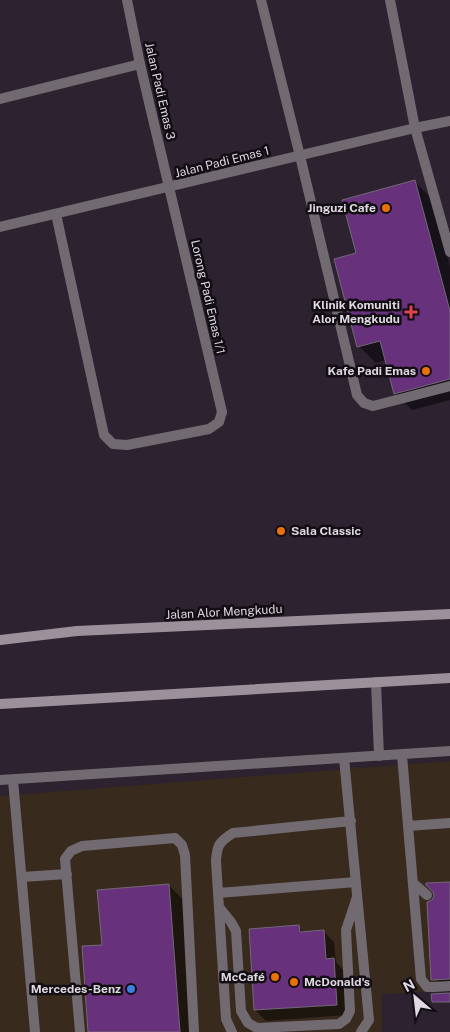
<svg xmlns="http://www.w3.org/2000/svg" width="450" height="1032" viewBox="0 0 450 1032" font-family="'Public Sans',sans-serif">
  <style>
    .commercial { fill: #382a1d }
    .shadow { fill: #0007 }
    .building { fill: #67327b; stroke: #736878 }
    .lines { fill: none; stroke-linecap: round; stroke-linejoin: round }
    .service { stroke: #716a71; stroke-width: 10 }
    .minor { stroke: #716a71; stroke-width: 10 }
    .secondary { stroke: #9c919b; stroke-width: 10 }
    .food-dot { fill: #e8710a; stroke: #120d13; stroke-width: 2 }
    .health-dot { fill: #e0444e; stroke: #120d13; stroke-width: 2 }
    .shop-dot { fill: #3f7fe0; stroke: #120d13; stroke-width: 2 }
    .labels { text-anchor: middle; stroke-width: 5; stroke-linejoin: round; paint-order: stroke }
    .street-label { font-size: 12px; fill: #dfd9e2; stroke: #120d13 }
    .poi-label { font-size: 12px; font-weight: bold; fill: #dfd9e2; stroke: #120d13; text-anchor: end }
  </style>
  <rect width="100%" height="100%" fill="#2c2230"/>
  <path class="commercial" d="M 450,761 L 450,991 L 382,994 L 382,1032 L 0,1032 L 0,796 Z"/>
  <path class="shadow" d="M 415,182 L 432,199 L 450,266 L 450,400 L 412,410 L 395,393 L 386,360 L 376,363 L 359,346 L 358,254 Z
    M 450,883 L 450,984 L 442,985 L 432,974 L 433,901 Z
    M 169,885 L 186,903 L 196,1032 L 90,1032 Z
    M 298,927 L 305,933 L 324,932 L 334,942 L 336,962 L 344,971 L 347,1015 L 266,1021 L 255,1010 Z"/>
  <path class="building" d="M 415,180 L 450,311 L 450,379 L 394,394 L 380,341 L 357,347 L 334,259 L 356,253 L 342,200 Z
    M 450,882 L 450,979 L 431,980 L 427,902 L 432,900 L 434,896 L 433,892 L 426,885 L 426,883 Z
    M 169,884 L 180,1032 L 88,1032 L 82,946 L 102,945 L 97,890 Z
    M 299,925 L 300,932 L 324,930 L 326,959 L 334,958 L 337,1005 L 254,1010 L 249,929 Z
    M 450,993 L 450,1002 L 432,1002 L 431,994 Z"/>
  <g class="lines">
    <path class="service" d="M 261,0 L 300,156 L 357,395 L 364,403 L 373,406 L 450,386
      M 0,99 L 140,64
      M 56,214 L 104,435 L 113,444 L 127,445 L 209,429 L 219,422 L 222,412
      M 376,682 L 379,756
      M 402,755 L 421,979 L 427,987 L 434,987 L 450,986
      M 344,758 L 369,1020 L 361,1032
      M 0,780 L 450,751
      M 13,780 L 35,1032
      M 408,826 L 450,823
      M 22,877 L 67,874
      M 413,883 L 427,895
      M 218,893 L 356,882
      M 219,907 L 231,922 L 236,931 L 241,1011 L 248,1023 L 257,1028 L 339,1024 L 346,1019 L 350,1011 L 346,930 L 357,897
      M 80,1032 L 65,859 L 71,851 L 82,846 L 175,838 L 182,845 L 185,855 L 194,1032
      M 232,1032 L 226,1019 L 216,861 C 217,845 219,842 233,833 L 351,821"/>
    <path class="minor" d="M 127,0 L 140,64 L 222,412
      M 390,0 L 415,128 L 450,252
      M 0,227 L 415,128 L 450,121"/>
    <path class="secondary" d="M 0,640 L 77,631 L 450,614
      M 0,704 L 450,678"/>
  </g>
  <g class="food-dot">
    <circle cx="386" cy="208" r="5"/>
    <circle cx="426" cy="371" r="5"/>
    <circle cx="281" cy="531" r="5"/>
    <circle cx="275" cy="977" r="5"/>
    <circle cx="294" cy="982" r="5"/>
  </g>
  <path class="health-dot" d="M408.5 304.5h5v5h5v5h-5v5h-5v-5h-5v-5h5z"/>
  <circle class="shop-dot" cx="131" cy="989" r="5"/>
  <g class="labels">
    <g class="street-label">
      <text transform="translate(160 91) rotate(77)" y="4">Jalan Padi Emas 3</text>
      <text transform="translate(222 162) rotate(-14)" y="4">Jalan Padi Emas 1</text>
      <text transform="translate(208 297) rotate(77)" y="4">Lorong Padi Emas 1/1</text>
      <text transform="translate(224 612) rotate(-3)" y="4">Jalan Alor Mengkudu</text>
    </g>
    <g class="poi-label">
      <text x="376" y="212">Jinguzi Cafe</text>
      <text x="400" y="309">Klinik Komuniti<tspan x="400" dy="14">Alor Mengkudu</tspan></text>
      <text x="416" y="375">Kafe Padi Emas</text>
      <text x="291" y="535" text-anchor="start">Sala Classic</text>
      <text x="265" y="981">McCafé</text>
      <text x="304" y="986" text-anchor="start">McDonald's</text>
      <text x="121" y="993">Mercedes-Benz</text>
    </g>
  </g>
  <g transform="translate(415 997) rotate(332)" stroke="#120d13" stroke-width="4" paint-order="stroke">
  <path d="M0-4L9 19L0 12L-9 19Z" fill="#dfd9e2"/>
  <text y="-8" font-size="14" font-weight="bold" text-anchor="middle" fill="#dfd9e2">N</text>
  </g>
</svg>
